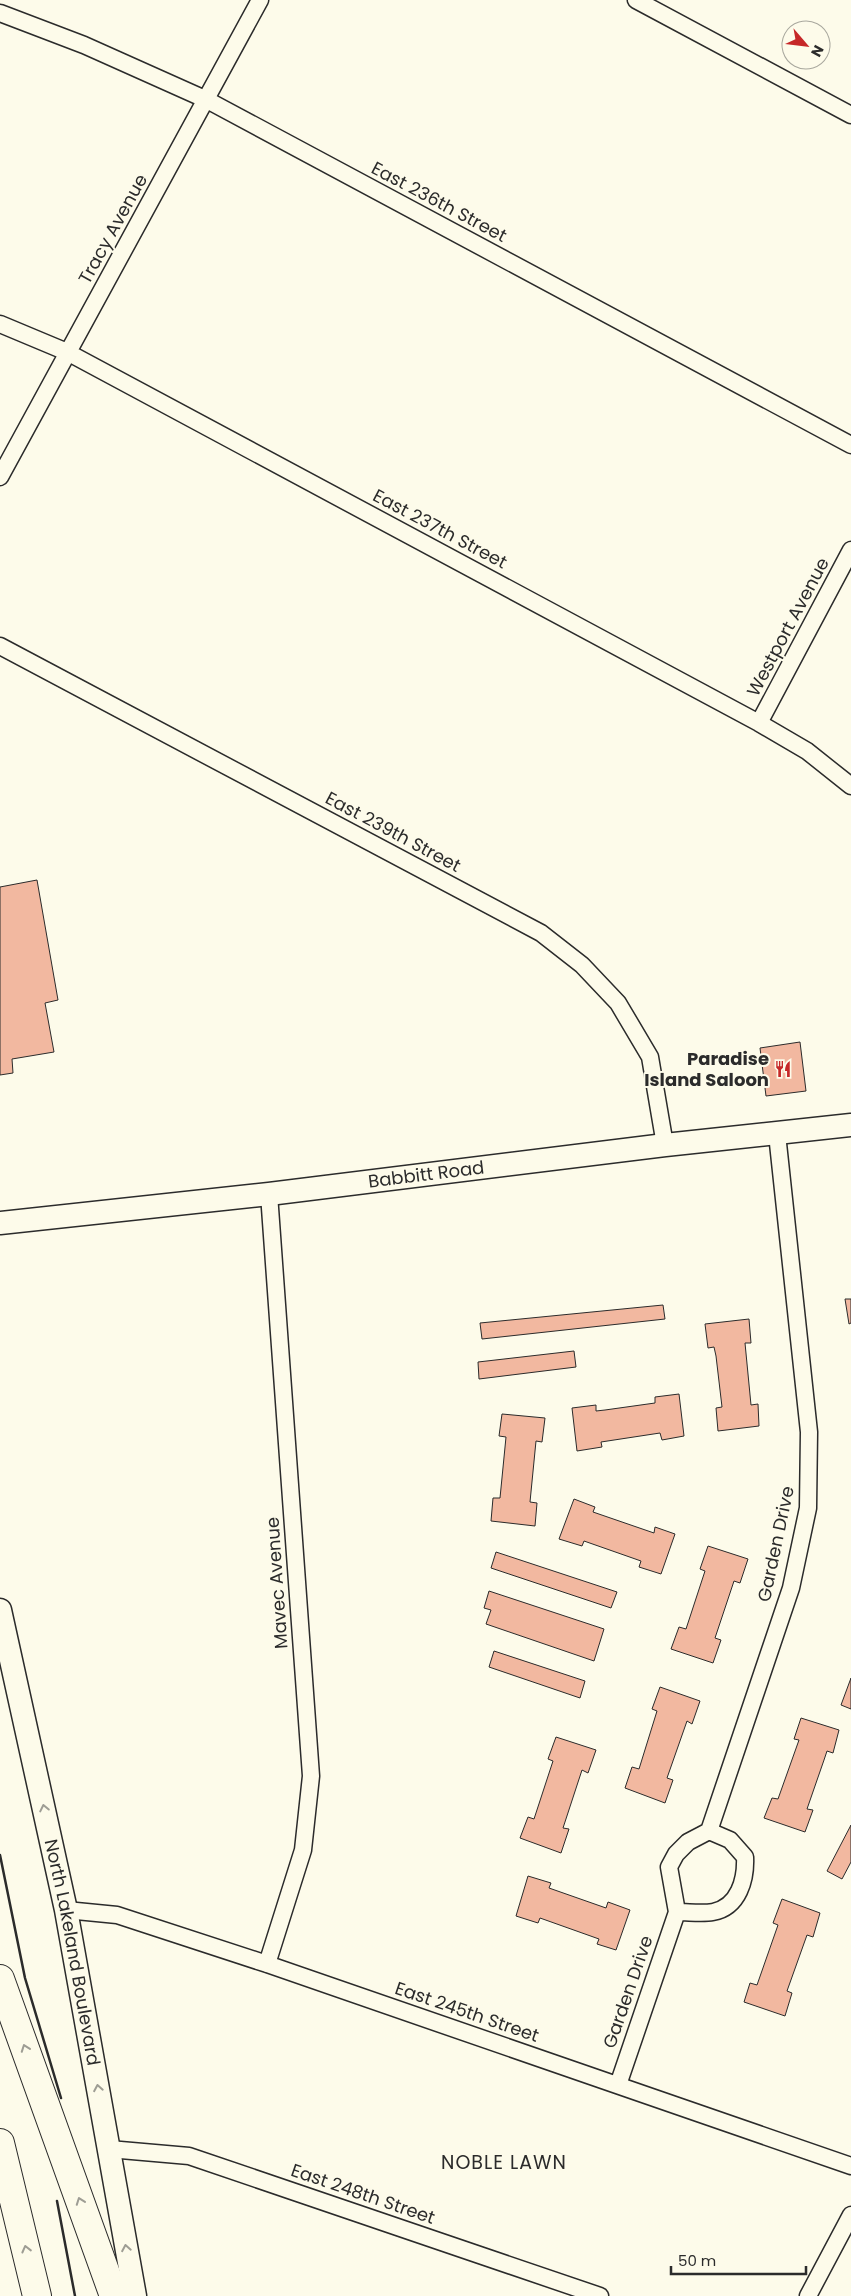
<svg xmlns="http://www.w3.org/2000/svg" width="851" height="2296" viewBox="0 0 851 2296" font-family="Poppins,sans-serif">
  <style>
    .building { fill: #f2b8a0; stroke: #2b2b2b }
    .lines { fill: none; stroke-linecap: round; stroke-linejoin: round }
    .street-casing { stroke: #2b2b2b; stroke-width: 19 }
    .secondary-casing { stroke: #2b2b2b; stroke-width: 25 }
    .highway-casing { stroke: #2b2b2b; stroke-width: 30 }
    .street { stroke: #fdfbea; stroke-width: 16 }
    .secondary { stroke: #fdfbea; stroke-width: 22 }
    .highway { stroke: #fdfbea; stroke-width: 28 }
    .wall { stroke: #2b2b2b; stroke-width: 2.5 }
    .oneway { stroke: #9e9d94 }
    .labels { text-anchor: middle; stroke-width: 4; stroke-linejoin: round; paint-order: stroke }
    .street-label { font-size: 18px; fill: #2b2b2b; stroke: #fdfbea }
    .poi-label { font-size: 18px; font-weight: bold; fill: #2b2b2b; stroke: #fdfbea; text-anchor: end }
    .neighbourhood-label { font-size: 19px; letter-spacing: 1px; fill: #2b2b2b; stroke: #fdfbea }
  </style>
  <rect width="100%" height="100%" fill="#fdfbea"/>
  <path class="building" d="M 37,880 L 58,1000 L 45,1003 L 54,1052 L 12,1059 L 13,1073 L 0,1075 L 0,887 Z
    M 800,1042 L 806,1091 L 766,1096 L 760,1048 Z
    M 845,1299 L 851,1299 L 851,1323 L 849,1324 Z
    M 663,1305 L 665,1319 L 482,1339 L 480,1323 Z
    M 749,1319 L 751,1343 L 745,1343 L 751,1405 L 758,1404 L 759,1426 L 718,1431 L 716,1408 L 722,1407 L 716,1356 L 714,1347 L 708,1348 L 705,1324 Z
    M 574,1351 L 576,1367 L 479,1379 L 478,1362 Z
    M 679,1394 L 684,1436 L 662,1440 L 660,1433 L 601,1442 L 602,1447 L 577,1451 L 572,1408 L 596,1405 L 596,1411 L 605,1410 L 655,1403 L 655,1397 Z
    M 502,1414 L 545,1418 L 542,1442 L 536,1441 L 530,1502 L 537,1503 L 535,1526 L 491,1521 L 493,1498 L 500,1498 L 506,1437 L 499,1436 Z
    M 574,1499 L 595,1507 L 593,1512 L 654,1533 L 655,1527 L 675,1534 L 661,1574 L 639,1567 L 641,1561 L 584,1541 L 582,1546 L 559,1539 Z
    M 708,1546 L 748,1559 L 740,1583 L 734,1581 L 715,1638 L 721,1640 L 713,1663 L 671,1649 L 679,1627 L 686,1629 L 705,1571 L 700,1569 Z
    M 496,1552 L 617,1592 L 611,1608 L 491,1568 Z
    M 489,1591 L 604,1629 L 594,1661 L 486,1624 L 491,1610 L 484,1608 Z
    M 494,1651 L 585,1681 L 580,1698 L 489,1667 Z
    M 851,1678 L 851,1709 L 841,1705 Z
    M 660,1687 L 700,1701 L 692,1724 L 687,1721 L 667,1778 L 673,1780 L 665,1803 L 625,1788 L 632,1767 L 639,1769 L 657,1711 L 652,1709 Z
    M 801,1718 L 839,1730 L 833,1753 L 827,1751 L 824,1760 L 807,1809 L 813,1810 L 805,1832 L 764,1818 L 772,1798 L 778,1799 L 799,1740 L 794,1739 Z
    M 556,1737 L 596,1750 L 588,1773 L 582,1770 L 563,1828 L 569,1829 L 561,1853 L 520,1838 L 528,1817 L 534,1819 L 553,1761 L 548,1759 Z
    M 851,1825 L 851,1862 L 842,1879 L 827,1871 Z
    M 528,1876 L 551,1883 L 549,1888 L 606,1908 L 608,1902 L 630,1910 L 616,1950 L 597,1944 L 599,1939 L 540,1918 L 538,1923 L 516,1916 Z
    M 782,1899 L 820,1913 L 813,1937 L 807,1935 L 787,1991 L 792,1993 L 785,2016 L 744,2002 L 750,1983 L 757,1985 L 778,1925 L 773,1923 Z"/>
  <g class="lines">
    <g class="street-casing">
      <path id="street" d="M 636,0 L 851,115
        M 0,13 L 84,45 L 207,100 L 851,445
        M 0,324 L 67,352 L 759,723 L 807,751 L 851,786
        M 0,477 L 260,0
        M 0,646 L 541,933 L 582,965 L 618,1003 L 650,1057 L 665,1145
        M 759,723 L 851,550
        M 66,1910 L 117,1915 L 267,1964 L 851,2166
        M 677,1912 C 689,1912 702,1914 713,1912 C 739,1907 746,1879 745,1857 L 730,1840 L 709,1831
        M 267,1964 L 303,1850 L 311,1776 L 269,1194
        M 618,2085 L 677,1912 L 669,1867 L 676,1854 L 688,1842 L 709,1831 L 791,1588 L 808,1508 L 809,1432 L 777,1134
        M 109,2149 L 189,2156 L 600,2296
        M 808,2296 L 851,2215"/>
    </g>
    <g class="secondary-casing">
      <g id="secondary">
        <path id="s1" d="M 0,1223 L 269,1194 L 665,1145 L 851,1125"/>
        <path id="s2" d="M 0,1610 L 66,1910 L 135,2296"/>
      </g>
    </g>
    <g class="highway-casing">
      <path id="highway" d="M 0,1979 L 114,2296
        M 0,2143 L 37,2296"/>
    </g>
    <use href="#street" class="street"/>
    <use href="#secondary" class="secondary"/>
    <use href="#highway" class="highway"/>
    <path class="wall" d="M 0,1855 L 25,1978 L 61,2098
      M 57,2201 L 75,2296"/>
  </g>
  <defs><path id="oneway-chevron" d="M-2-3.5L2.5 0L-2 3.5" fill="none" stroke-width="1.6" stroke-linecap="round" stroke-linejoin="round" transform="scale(1.25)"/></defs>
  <g class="oneway">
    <use href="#oneway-chevron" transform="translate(44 1808) rotate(-102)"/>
    <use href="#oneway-chevron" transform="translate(25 2048) rotate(-110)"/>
    <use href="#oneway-chevron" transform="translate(98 2088) rotate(-100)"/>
    <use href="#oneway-chevron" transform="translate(80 2201) rotate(-110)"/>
    <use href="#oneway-chevron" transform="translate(126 2248) rotate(-100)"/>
    <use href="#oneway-chevron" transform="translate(26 2249) rotate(-104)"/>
  </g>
  <defs>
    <g id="restaurant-bare" transform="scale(1.35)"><path d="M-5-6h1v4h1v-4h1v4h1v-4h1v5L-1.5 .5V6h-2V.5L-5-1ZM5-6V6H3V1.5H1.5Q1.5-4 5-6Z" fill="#c62828" stroke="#fdfbea" stroke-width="2.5" paint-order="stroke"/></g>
  </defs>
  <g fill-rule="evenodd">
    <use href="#restaurant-bare" x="783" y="1069"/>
  </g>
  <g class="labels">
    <g class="street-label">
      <text transform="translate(439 202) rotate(28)" y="6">East 236th Street</text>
      <text transform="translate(113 229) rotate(-61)" y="6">Tracy Avenue</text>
      <text transform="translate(440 529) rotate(28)" y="6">East 237th Street</text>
      <text transform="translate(788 627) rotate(-62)" y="6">Westport Avenue</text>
      <text transform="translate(393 832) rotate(28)" y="6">East 239th Street</text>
      <text dy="6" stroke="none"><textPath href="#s1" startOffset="429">Babbitt Road</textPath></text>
      <text transform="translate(776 1544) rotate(-78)" y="6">Garden Drive</text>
      <text transform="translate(277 1583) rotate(-94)" y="6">Mavec Avenue</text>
      <text dy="6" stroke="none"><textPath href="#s2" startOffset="350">North Lakeland Boulevard</textPath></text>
      <text transform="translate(628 1992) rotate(-71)" y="6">Garden Drive</text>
      <text transform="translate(467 2012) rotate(19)" y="6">East 245th Street</text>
      <text transform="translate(363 2194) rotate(19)" y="6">East 248th Street</text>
    </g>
    <g class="poi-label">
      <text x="769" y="1065">Paradise<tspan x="769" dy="21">Island Saloon</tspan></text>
    </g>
    <g class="neighbourhood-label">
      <text x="504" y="2169">NOBLE LAWN</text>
    </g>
  </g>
  <g transform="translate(806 45) rotate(118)"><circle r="24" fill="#fdfbea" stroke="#a9a89e"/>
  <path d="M0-4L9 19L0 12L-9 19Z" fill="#c62828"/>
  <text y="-8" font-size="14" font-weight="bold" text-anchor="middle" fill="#2b2b2b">N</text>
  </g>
  <path d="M671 2266v8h135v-8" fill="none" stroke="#2b2b2b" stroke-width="2.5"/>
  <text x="678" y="2266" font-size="15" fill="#2b2b2b" stroke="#fdfbea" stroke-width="4" paint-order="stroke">50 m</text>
</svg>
